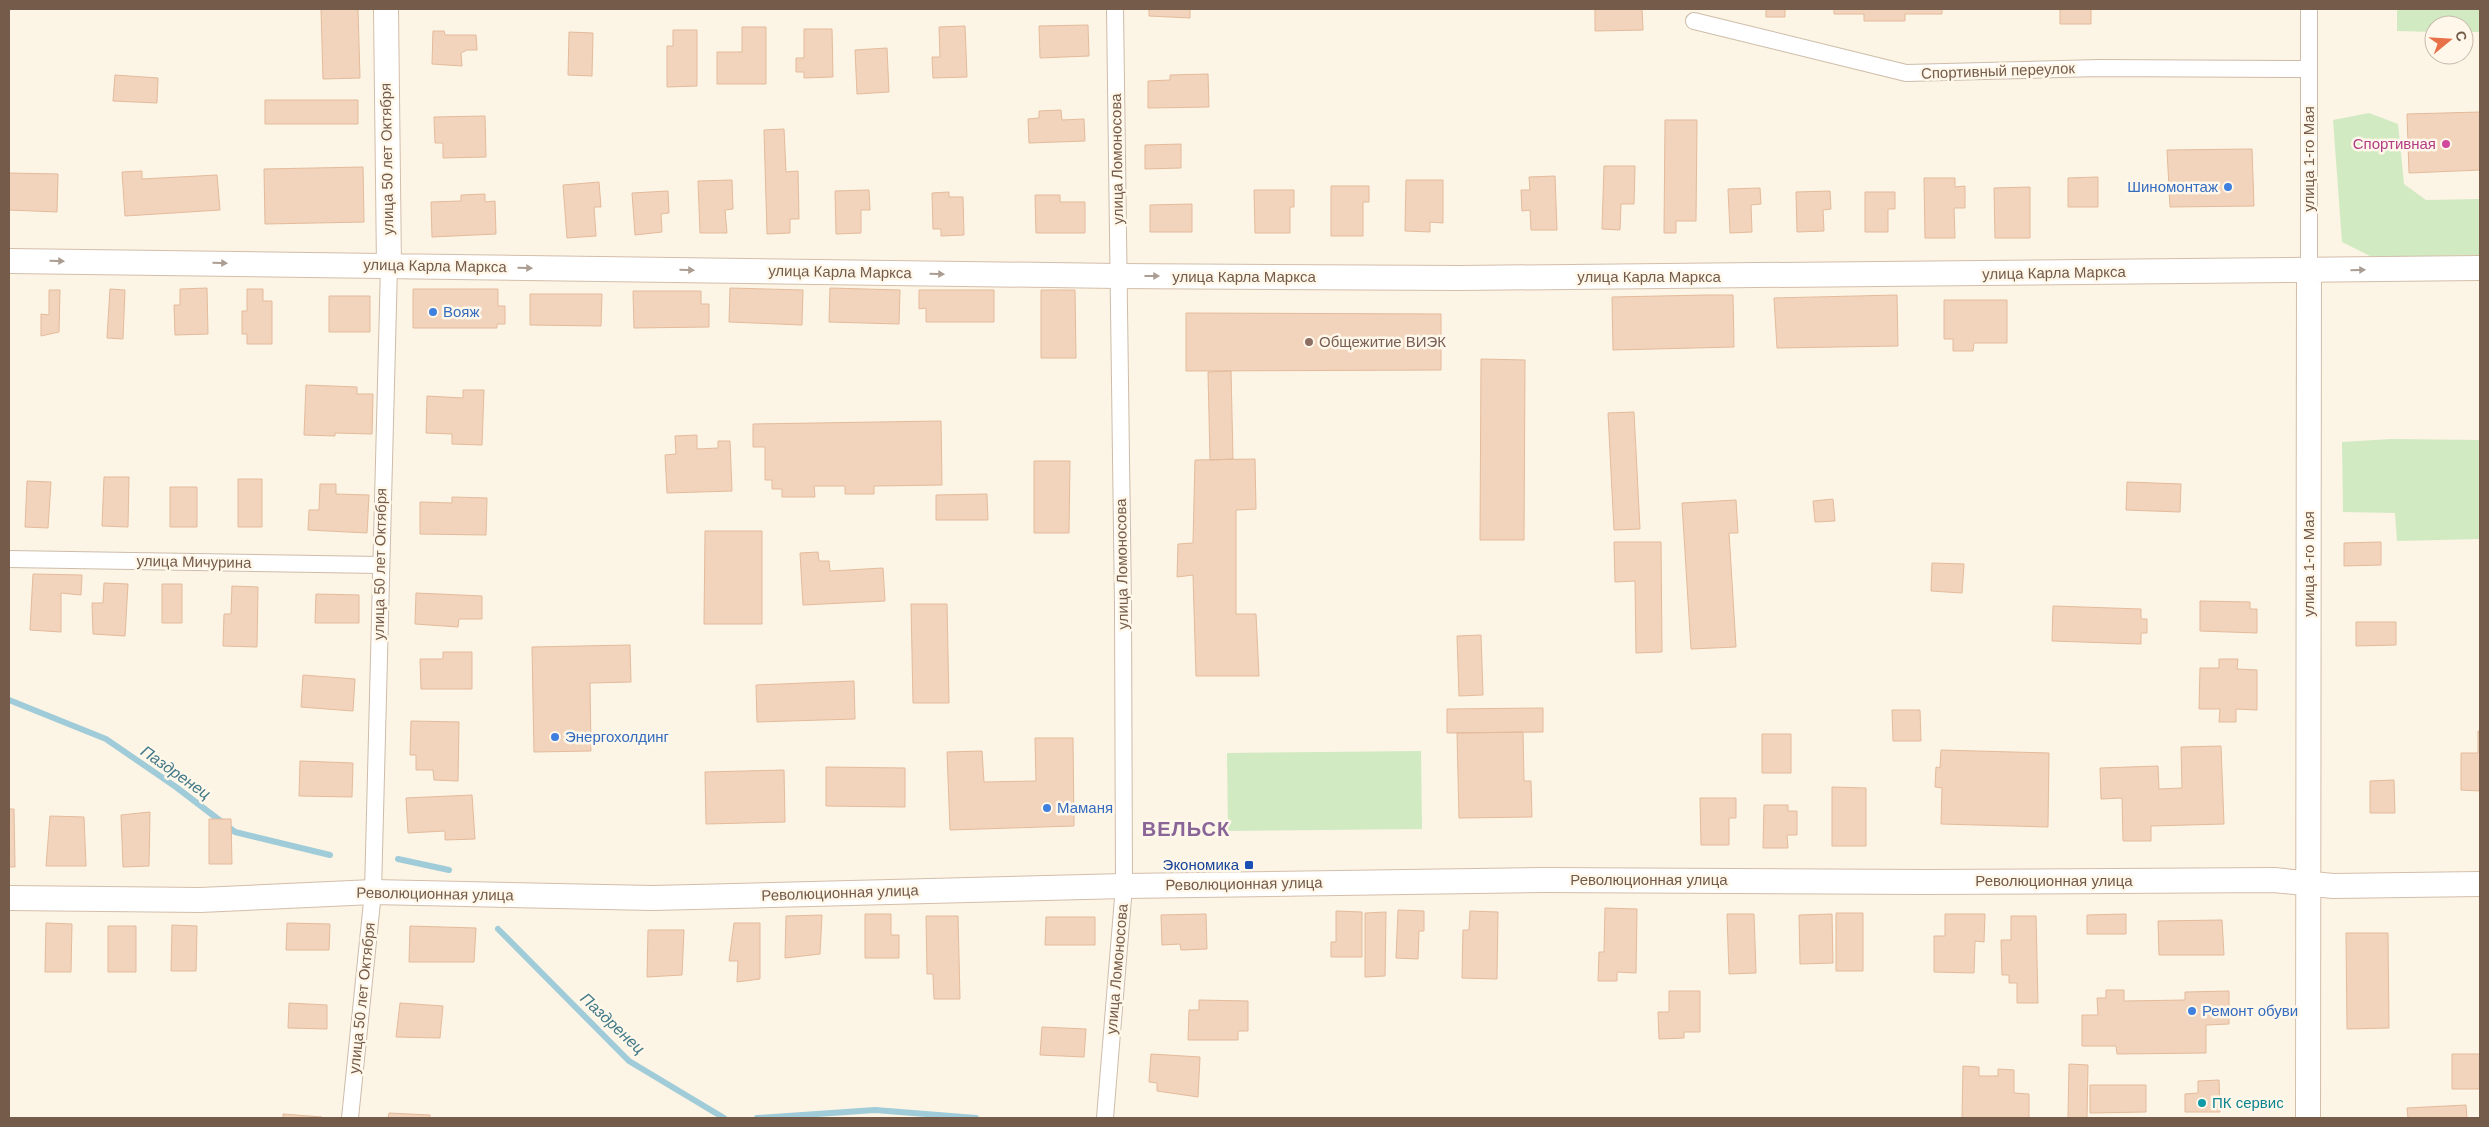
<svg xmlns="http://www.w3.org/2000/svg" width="2489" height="1127" viewBox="0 0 2489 1127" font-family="Helvetica,sans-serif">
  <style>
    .green { fill: #d1eac2 }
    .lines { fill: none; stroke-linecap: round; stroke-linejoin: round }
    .stream { stroke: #9fccd8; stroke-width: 6 }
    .building { fill: #f2d3bb; stroke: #e4bb9c }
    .street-casing { stroke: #cebcaa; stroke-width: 18 }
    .secondary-casing { stroke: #d3beaa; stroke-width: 26 }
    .street { stroke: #fff; stroke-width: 16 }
    .secondary { stroke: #fff; stroke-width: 24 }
    .oneway { fill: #ac9d92 }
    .hotel-dot { fill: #d1479c; stroke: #fff8ea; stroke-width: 2 }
    .shop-dot { fill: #3f7fe0; stroke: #fff8ea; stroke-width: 2 }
    .education-dot { fill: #8d6e63; stroke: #fff8ea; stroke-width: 2 }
    .transit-dot { fill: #1a4fb4; stroke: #fff8ea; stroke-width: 2 }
    .culture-dot { fill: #0f9aa8; stroke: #fff8ea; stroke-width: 2 }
    .labels { text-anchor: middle; stroke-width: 5; stroke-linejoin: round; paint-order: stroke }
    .street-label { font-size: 15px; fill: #755b49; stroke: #fff8ea }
    .hotel-label { font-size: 15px; fill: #b23c85; stroke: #fff8ea; text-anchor: end }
    .shop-label { font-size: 15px; fill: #366cbe; stroke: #fff8ea; text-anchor: start }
    .education-label { font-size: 15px; fill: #785e54; stroke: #fff8ea; text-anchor: start }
    .transit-label { font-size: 15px; fill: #164399; stroke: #fff8ea; text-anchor: end }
    .culture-label { font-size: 15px; fill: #0d838f; stroke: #fff8ea; text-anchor: start }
    .water-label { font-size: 16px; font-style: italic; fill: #437a89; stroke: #fff8ea }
    .district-label { font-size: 20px; font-weight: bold; letter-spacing: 1px; fill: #896598; stroke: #fff8ea }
  </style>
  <rect width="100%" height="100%" fill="#fcf4e4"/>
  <path class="green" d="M 2397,9 L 2480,9 L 2480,32 L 2464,32 L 2464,25 L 2434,25 L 2434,32 L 2397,31 Z
    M 2369,113 L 2398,124 L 2404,184 L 2426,200 L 2480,199 L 2480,255 L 2372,257 L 2342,242 L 2333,120 Z
    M 2392,439 L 2480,440 L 2480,539 L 2397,541 L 2395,513 L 2343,512 L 2342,442 Z
    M 1421,751 L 1422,829 L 1228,831 L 1227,753 Z"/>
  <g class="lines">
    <path class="stream" d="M 9,700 L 106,739 L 176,787 L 235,832 L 330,855
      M 398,859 L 449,870
      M 498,929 L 629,1061 L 724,1118
      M 757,1118 L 875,1110 L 976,1118"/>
  </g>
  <path class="building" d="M 321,9 L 358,9 L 360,78 L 323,79 Z
    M 1149,9 L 1190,9 L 1190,18 L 1149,16 Z
    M 1595,9 L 1642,9 L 1643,30 L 1595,31 Z
    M 1766,9 L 1785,9 L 1785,17 L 1766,17 Z
    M 1834,9 L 1942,9 L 1942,14 L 1905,14 L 1905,21 L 1864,21 L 1864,14 L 1834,14 Z
    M 2060,9 L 2091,9 L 2091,24 L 2060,24 Z
    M 1088,25 L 1089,56 L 1040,58 L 1039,26 Z
    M 965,26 L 967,77 L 933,78 L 932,57 L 940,57 L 939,27 Z
    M 742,27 L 766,27 L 766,84 L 717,84 L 717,52 L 742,52 Z
    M 804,29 L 832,29 L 833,77 L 804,78 L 804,72 L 796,72 L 796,58 L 804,58 Z
    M 673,30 L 697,30 L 697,86 L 667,87 L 667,46 L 673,46 Z
    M 433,31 L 444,31 L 445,35 L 476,35 L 477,50 L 467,50 L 461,53 L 462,66 L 432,64 Z
    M 569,32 L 593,33 L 592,76 L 568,75 Z
    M 887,48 L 889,92 L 857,94 L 855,50 Z
    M 1208,74 L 1209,107 L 1148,108 L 1148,81 L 1170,80 L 1170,75 Z
    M 115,75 L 158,78 L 157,103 L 113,101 Z
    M 265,100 L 358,100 L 358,124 L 265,124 Z
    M 1061,110 L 1062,120 L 1084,119 L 1085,141 L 1029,143 L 1028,119 L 1039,118 L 1039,111 Z
    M 2480,112 L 2480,170 L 2409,173 L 2407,114 Z
    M 485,116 L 486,157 L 443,158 L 443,143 L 435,143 L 434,117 Z
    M 1665,120 L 1697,120 L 1696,221 L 1676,221 L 1676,233 L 1664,233 Z
    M 784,129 L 786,172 L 798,171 L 799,219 L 790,219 L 790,233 L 767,234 L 764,130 Z
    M 1181,144 L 1181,168 L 1145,169 L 1145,145 Z
    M 2252,149 L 2254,206 L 2170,207 L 2167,150 Z
    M 1604,166 L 1635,166 L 1634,204 L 1621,204 L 1620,230 L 1602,229 Z
    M 363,167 L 364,222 L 265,224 L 264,169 Z
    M 142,171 L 142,179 L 217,175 L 220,210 L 125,216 L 122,172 Z
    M 9,173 L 58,174 L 57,212 L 9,210 Z
    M 1555,176 L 1557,230 L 1531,230 L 1530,210 L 1522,211 L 1521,190 L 1530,190 L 1529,177 Z
    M 2098,177 L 2098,207 L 2068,207 L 2068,178 Z
    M 1924,178 L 1955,178 L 1955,187 L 1965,186 L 1965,208 L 1954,208 L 1955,238 L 1925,238 Z
    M 732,180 L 733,209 L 725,210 L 727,233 L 700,233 L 698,181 Z
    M 1406,180 L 1443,180 L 1443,223 L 1430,222 L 1430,232 L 1405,231 Z
    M 599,182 L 601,207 L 594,207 L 596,236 L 567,238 L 563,185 Z
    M 1331,186 L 1369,186 L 1369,202 L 1363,202 L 1363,236 L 1331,236 Z
    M 2030,187 L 2030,238 L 1995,238 L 1994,188 Z
    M 1760,188 L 1761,204 L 1751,205 L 1752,232 L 1730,233 L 1728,189 Z
    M 869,190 L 870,210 L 861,210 L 861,233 L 836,234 L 835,191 Z
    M 1254,190 L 1294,190 L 1294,207 L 1290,207 L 1290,233 L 1255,233 Z
    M 668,191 L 669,213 L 661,214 L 662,232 L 635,235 L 632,193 Z
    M 1830,191 L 1831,209 L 1823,210 L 1824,231 L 1797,232 L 1796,192 Z
    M 949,192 L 949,197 L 963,197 L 964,235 L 941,236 L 941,229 L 933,229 L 932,193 Z
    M 1865,192 L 1895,192 L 1895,209 L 1888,209 L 1888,232 L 1865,232 Z
    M 485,194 L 485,202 L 495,201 L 496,234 L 432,237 L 431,202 L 461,201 L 461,195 Z
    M 1035,195 L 1060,195 L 1060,202 L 1085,202 L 1085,233 L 1036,233 Z
    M 1192,204 L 1192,232 L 1150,232 L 1150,205 Z
    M 207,288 L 208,334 L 175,335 L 174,305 L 180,305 L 180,289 Z
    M 730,288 L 803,290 L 802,325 L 729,322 Z
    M 830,288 L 900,290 L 899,324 L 829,322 Z
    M 110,289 L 125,290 L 123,339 L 107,338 Z
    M 247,289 L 263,289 L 263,301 L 272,301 L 272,344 L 247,344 L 247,334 L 242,334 L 242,311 L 247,311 Z
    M 413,289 L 498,289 L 498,306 L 505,306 L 505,324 L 497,324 L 497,328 L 413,328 Z
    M 49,290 L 60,290 L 59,332 L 41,336 L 41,314 L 49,315 Z
    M 919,290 L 994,290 L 994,322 L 926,322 L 926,308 L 919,309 Z
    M 1041,290 L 1075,290 L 1076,358 L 1041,358 Z
    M 633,291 L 701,291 L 701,304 L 709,304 L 709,327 L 634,328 Z
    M 530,294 L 602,294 L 601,326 L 530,325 Z
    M 1706,295 L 1733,295 L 1734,347 L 1613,350 L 1612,297 Z
    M 1897,295 L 1898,346 L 1777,348 L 1774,298 Z
    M 329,296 L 370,296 L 370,332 L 329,332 Z
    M 1944,300 L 2007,300 L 2007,343 L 1974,343 L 1973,351 L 1953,351 L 1953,339 L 1944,339 Z
    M 1186,313 L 1441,314 L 1441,370 L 1186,371 Z
    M 1481,359 L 1525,360 L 1524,540 L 1480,540 Z
    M 1231,371 L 1233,459 L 1210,460 L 1208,372 Z
    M 306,385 L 357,387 L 357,394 L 373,394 L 372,434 L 335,433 L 335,436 L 304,435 Z
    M 463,390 L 484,390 L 482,445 L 452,444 L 452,434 L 426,433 L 427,396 L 463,398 Z
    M 1634,412 L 1640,529 L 1614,530 L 1608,413 Z
    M 941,421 L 942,485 L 874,486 L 874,494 L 845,494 L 845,486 L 814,486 L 815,497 L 782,497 L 782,489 L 772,489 L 772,480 L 765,480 L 765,447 L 753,447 L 753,424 Z
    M 697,435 L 697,449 L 718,448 L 718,441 L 730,441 L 732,491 L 667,493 L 665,455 L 676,454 L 675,436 Z
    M 1255,459 L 1256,509 L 1236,510 L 1236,614 L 1256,614 L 1259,676 L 1196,676 L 1193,575 L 1177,577 L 1178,544 L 1193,543 L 1195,460 Z
    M 1034,461 L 1070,461 L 1069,533 L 1034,533 Z
    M 104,477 L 129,477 L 128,527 L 102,526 Z
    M 238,479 L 262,479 L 262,527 L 238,527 Z
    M 27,481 L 51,482 L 48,528 L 25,527 Z
    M 2127,482 L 2181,484 L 2180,512 L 2126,510 Z
    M 320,484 L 336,484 L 336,494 L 369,495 L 367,533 L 308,530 L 309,510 L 319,510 Z
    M 170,487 L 197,487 L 197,527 L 170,527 Z
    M 987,494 L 988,520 L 936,520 L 936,495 Z
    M 452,497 L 487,498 L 486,535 L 420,534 L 420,502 L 452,503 Z
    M 1833,499 L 1835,521 L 1815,522 L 1813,501 Z
    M 1736,500 L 1738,533 L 1729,533 L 1736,647 L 1691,649 L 1682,503 Z
    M 705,531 L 762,531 L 762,624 L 704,624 Z
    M 1614,542 L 1661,542 L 1662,652 L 1636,653 L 1635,581 L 1615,582 Z
    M 2381,542 L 2381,565 L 2344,566 L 2344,543 Z
    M 818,552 L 819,561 L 829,561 L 830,571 L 883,568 L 885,601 L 803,605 L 800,553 Z
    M 1932,563 L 1964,564 L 1962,593 L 1931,591 Z
    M 33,574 L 82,575 L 81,595 L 61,593 L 61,632 L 30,630 Z
    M 104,583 L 128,584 L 125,636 L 93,634 L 92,603 L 103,603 Z
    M 162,584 L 182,584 L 182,623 L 162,623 Z
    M 232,586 L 258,587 L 257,647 L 223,646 L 224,614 L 231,614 Z
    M 416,593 L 482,596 L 482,619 L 459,619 L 458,627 L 415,624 Z
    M 316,594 L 359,595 L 359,623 L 315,623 Z
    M 2200,601 L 2250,602 L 2250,609 L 2257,609 L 2257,633 L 2200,631 Z
    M 911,604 L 947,604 L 949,703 L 913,703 Z
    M 2053,606 L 2141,609 L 2141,619 L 2147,619 L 2147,633 L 2141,633 L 2141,644 L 2052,641 Z
    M 2356,622 L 2396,622 L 2396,645 L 2356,646 Z
    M 1481,635 L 1483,695 L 1459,696 L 1457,636 Z
    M 630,645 L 631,682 L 590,683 L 591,751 L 534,752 L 532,647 Z
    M 443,652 L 472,652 L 472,689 L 421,689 L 420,659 L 443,659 Z
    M 2219,659 L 2238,659 L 2237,669 L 2257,670 L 2257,710 L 2236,709 L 2236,722 L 2219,722 L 2220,709 L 2199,709 L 2200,668 L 2219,668 Z
    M 303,675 L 355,679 L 353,711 L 301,707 Z
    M 854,681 L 855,719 L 757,722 L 756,685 Z
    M 1543,708 L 1543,732 L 1447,733 L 1447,709 Z
    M 1892,710 L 1920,710 L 1921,741 L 1893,741 Z
    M 411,721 L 459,722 L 458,781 L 434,780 L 433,770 L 416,770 L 416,755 L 410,755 Z
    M 2478,731 L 2480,731 L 2480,791 L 2461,790 L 2461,753 L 2478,753 Z
    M 1523,732 L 1524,781 L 1531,781 L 1532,817 L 1459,818 L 1457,733 Z
    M 1762,734 L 1791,734 L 1791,773 L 1762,773 Z
    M 1035,738 L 1073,738 L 1074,826 L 950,830 L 947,752 L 982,751 L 984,782 L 1036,781 Z
    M 2221,746 L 2224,824 L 2151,826 L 2151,841 L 2123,841 L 2122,798 L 2101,799 L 2100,768 L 2158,766 L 2159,789 L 2182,788 L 2181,747 Z
    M 1941,750 L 2049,753 L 2048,827 L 1941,824 L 1942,788 L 1935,787 L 1936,767 L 1940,768 Z
    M 300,761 L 353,763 L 352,797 L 299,796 Z
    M 826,767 L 905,768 L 905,807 L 826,806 Z
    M 784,770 L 785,822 L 706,824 L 705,772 Z
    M 2394,780 L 2395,813 L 2370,813 L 2370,781 Z
    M 1832,787 L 1866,788 L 1866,846 L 1832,846 Z
    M 472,795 L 475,839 L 445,840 L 445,831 L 408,833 L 406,798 Z
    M 1700,798 L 1736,798 L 1736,818 L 1729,818 L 1729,845 L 1701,845 Z
    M 1764,805 L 1788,805 L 1788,811 L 1797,811 L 1797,835 L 1787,835 L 1788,848 L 1763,848 Z
    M 9,809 L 14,809 L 15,867 L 9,867 Z
    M 150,812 L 149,866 L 123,867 L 121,815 Z
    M 50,816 L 84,817 L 86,866 L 46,866 Z
    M 209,819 L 231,819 L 232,864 L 209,864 Z
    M 1605,908 L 1637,909 L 1636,973 L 1617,972 L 1617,981 L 1598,981 L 1599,952 L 1604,952 Z
    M 1398,910 L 1424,911 L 1424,931 L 1419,931 L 1418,959 L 1396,958 Z
    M 1336,911 L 1362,912 L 1362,957 L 1331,957 L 1331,942 L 1336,942 Z
    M 1470,911 L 1498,912 L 1497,979 L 1462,978 L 1463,930 L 1469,930 Z
    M 1386,912 L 1385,976 L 1365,977 L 1365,913 Z
    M 1836,913 L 1863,913 L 1863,971 L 1836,971 Z
    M 865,914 L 891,914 L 891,935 L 899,935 L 899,958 L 865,958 Z
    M 1206,914 L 1207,949 L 1181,950 L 1180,944 L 1162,945 L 1161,915 Z
    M 1727,914 L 1754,914 L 1756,973 L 1729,974 Z
    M 1832,914 L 1833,963 L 1800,964 L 1799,915 Z
    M 1945,914 L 1985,914 L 1984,942 L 1975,941 L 1974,973 L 1934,972 L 1934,936 L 1945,936 Z
    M 2126,914 L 2126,934 L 2087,934 L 2087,915 Z
    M 822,915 L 820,954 L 785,958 L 786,916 Z
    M 926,916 L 958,916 L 960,999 L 934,999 L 933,974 L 927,974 Z
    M 2011,916 L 2036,916 L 2038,1003 L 2017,1003 L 2017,983 L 2009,983 L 2009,975 L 2002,975 L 2001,940 L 2011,940 Z
    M 1046,917 L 1095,917 L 1095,945 L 1045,945 Z
    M 2222,920 L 2224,955 L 2159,955 L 2158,921 Z
    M 46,923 L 72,924 L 71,972 L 45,972 Z
    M 287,923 L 330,924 L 329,950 L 286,950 Z
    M 734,923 L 760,923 L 760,979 L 737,982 L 738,961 L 729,961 Z
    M 172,925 L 197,926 L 196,971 L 171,971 Z
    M 108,926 L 136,926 L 136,972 L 108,972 Z
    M 410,926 L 476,928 L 474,962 L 409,962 Z
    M 648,930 L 684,930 L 682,975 L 647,977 Z
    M 2346,933 L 2388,933 L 2389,1028 L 2347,1029 Z
    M 2106,990 L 2124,990 L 2124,1001 L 2185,1000 L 2185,992 L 2229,991 L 2229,1024 L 2206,1025 L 2206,1053 L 2117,1054 L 2116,1046 L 2082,1046 L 2082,1015 L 2098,1015 L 2097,998 L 2106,998 Z
    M 1669,991 L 1700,991 L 1700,1032 L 1684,1032 L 1684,1038 L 1659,1039 L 1658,1012 L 1669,1012 Z
    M 1199,1000 L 1248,1001 L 1248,1031 L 1238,1031 L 1238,1040 L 1188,1040 L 1189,1010 L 1199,1010 Z
    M 289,1003 L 327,1005 L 327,1029 L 288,1028 Z
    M 400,1003 L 443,1006 L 440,1038 L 396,1037 Z
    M 1042,1027 L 1086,1029 L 1084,1057 L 1040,1055 Z
    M 1151,1054 L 1200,1057 L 1198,1097 L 1157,1091 L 1157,1083 L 1149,1082 Z
    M 2452,1054 L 2480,1054 L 2480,1089 L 2452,1089 Z
    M 2069,1064 L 2088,1065 L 2087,1118 L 2068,1118 Z
    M 1963,1066 L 1979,1067 L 1979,1076 L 1998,1076 L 1998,1069 L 2014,1070 L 2014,1093 L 2029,1094 L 2029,1118 L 1962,1118 Z
    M 2219,1080 L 2220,1112 L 2185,1112 L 2185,1094 L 2198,1093 L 2198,1081 Z
    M 2090,1085 L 2146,1085 L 2146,1112 L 2090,1113 Z
    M 2466,1105 L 2467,1118 L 2408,1118 L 2407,1108 Z
    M 389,1113 L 430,1115 L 430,1118 L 388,1118 Z
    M 283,1114 L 322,1117 L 322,1118 L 283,1118 Z"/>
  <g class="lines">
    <g class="street-casing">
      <path id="street" d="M 1694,21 L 1906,73 L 2100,68 L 2309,69
        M 2309,271 L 2309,9
        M 9,559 L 380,565
        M 350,1118 L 373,892 L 389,266
        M 1105,1118 L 1124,886 L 1123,606 L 1115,9"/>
    </g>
    <g class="secondary-casing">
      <path id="secondary" d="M 386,9 L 389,266
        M 9,261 L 1118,276 L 1461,278 L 2480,268
        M 9,898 L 200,900 L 373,892 L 653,898 L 1124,886 L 1544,880 L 1925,882 L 2274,880 L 2333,886 L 2480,884
        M 2308,1118 L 2309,271"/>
    </g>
    <use href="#street" class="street"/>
    <use href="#secondary" class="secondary"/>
  </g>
  <defs><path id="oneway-solid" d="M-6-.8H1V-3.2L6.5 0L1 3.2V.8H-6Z" transform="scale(1.25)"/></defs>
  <g class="oneway">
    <use href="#oneway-solid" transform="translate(57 261) rotate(1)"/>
    <use href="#oneway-solid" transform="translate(220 263) rotate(1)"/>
    <use href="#oneway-solid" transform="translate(525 268) rotate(1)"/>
    <use href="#oneway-solid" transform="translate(687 270) rotate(1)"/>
    <use href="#oneway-solid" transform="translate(2358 270) rotate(-1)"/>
    <use href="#oneway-solid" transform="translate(937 274) rotate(1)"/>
    <use href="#oneway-solid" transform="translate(1152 276)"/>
  </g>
  <circle class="hotel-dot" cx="2446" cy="144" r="5"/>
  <g class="shop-dot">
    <circle cx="2228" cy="187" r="5"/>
    <circle cx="433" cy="312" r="5"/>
    <circle cx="555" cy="737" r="5"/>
    <circle cx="1047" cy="808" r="5"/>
    <circle cx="2192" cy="1011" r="5"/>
  </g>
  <circle class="education-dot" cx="1309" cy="342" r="5"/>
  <rect class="transit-dot" x="1244" y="860" width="10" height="10" rx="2.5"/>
  <circle class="culture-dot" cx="2202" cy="1103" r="5"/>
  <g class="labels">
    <g class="street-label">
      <text transform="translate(1998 71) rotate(-2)" y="5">Спортивный переулок</text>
      <text transform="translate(387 159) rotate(-91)" y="5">улица 50 лет Октября</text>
      <text transform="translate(1117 159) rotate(-91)" y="5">улица Ломоносова</text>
      <text transform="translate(2309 159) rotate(-90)" y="5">улица 1-го Мая</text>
      <text transform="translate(435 266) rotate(1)" y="5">улица Карла Маркса</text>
      <text transform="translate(840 272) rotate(1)" y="5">улица Карла Маркса</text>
      <text transform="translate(2054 273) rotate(-1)" y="5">улица Карла Маркса</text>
      <text x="1244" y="282">улица Карла Маркса</text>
      <text x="1649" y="282">улица Карла Маркса</text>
      <text transform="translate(194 562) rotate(1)" y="5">улица Мичурина</text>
      <text transform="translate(380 564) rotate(-89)" y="5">улица 50 лет Октября</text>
      <text transform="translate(1122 564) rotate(-91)" y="5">улица Ломоносова</text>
      <text transform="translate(2309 564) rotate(-90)" y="5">улица 1-го Мая</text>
      <text x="1649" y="885">Революционная улица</text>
      <text x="2054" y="886">Революционная улица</text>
      <text transform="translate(1244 884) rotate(-1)" y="5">Революционная улица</text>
      <text transform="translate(840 893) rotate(-2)" y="5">Революционная улица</text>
      <text transform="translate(435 894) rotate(1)" y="5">Революционная улица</text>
      <text transform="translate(1117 969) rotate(-85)" y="5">улица Ломоносова</text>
      <text transform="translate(362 998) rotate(-84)" y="5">улица 50 лет Октября</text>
    </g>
    <g class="hotel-label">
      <text x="2436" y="149">Спортивная</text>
    </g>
    <g class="shop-label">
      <text x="2218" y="192" text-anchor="end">Шиномонтаж</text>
      <text x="443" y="317">Вояж</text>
      <text x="565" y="742">Энергохолдинг</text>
      <text x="1057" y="813">Маманя</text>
      <text x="2202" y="1016">Ремонт обуви</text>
    </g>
    <g class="education-label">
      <text x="1319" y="347">Общежитие ВИЭК</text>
    </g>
    <g class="transit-label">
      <text x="1239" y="870">Экономика</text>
    </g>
    <g class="culture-label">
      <text x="2212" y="1108">ПК сервис</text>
    </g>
    <g class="water-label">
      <text transform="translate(176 772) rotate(35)" y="6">Паздренец</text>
      <text transform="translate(613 1023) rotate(43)" y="6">Паздренец</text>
    </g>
    <g class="district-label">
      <text x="1186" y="836">ВЕЛЬСК</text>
    </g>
  </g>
  <rect width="2489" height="1127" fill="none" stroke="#755b49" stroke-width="20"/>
  <g transform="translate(2449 40) rotate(72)"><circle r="24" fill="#fff8ea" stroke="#c8b9aa"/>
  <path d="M0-4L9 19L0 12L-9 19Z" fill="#e77249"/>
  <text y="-8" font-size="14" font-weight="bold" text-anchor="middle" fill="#755b49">С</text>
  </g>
</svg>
